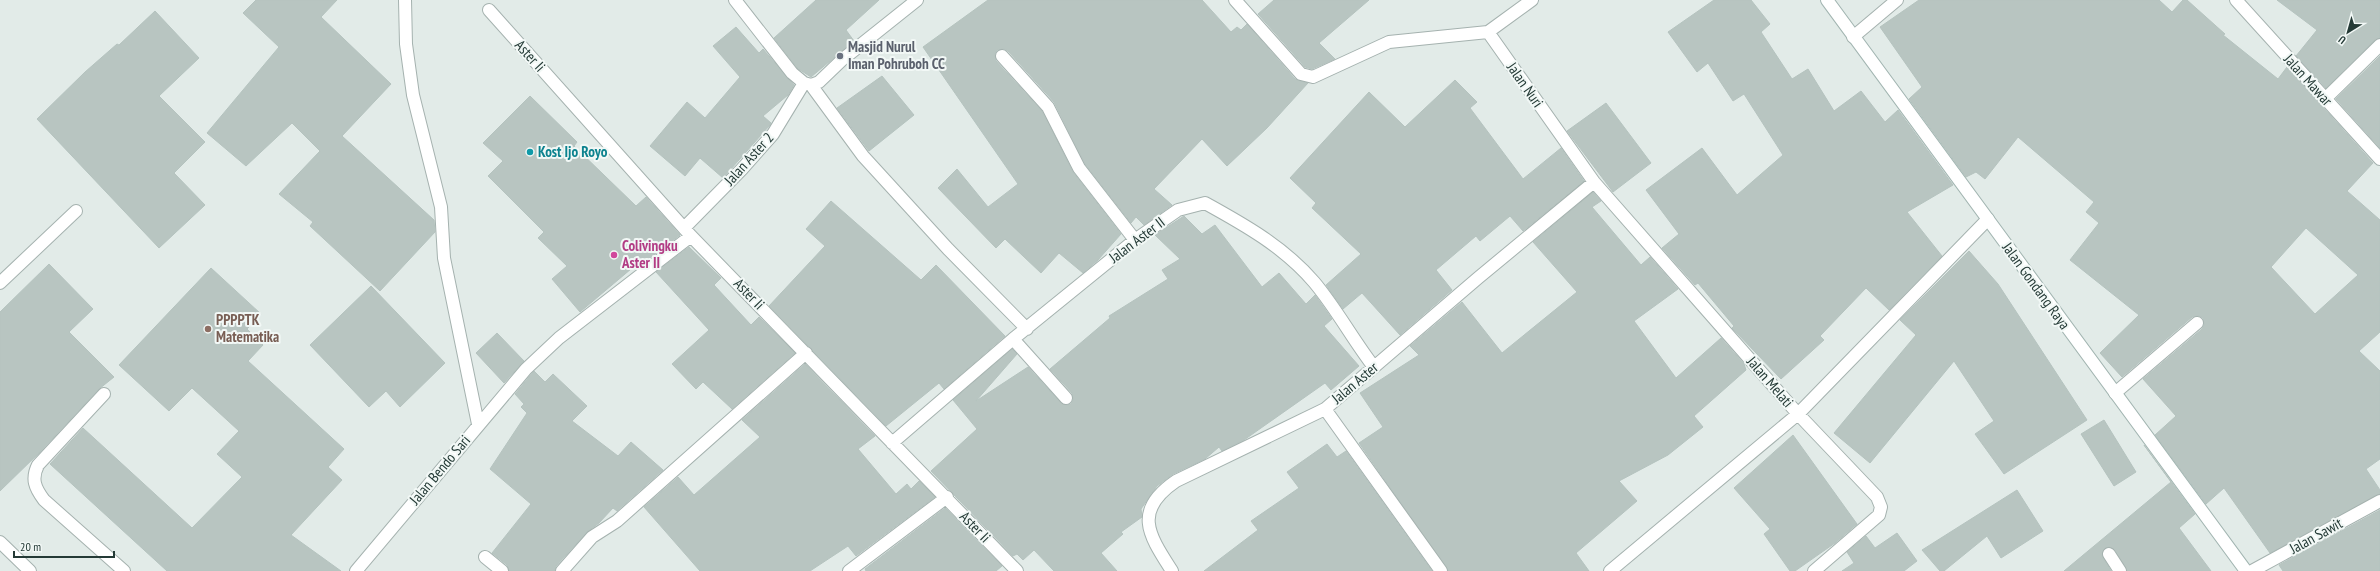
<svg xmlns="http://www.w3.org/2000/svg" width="2380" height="571" viewBox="0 0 2380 571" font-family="'PT Sans Narrow',sans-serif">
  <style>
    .building { fill: #b8c5c1; stroke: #b5c3bf; fill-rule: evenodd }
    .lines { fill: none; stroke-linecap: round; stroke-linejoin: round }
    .service-casing { stroke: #a5b2af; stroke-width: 14 }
    .minor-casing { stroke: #a5b2af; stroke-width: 14 }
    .secondary-casing { stroke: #a2b5b1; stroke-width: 14 }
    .service { stroke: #fff; stroke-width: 12 }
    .minor { stroke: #fff; stroke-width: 12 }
    .secondary { stroke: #fff; stroke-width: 12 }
    .worship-dot { fill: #6b7280; stroke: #f2f8f6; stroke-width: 1.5 }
    .culture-dot { fill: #0f9aa8; stroke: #f2f8f6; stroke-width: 1.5 }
    .hotel-dot { fill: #d1479c; stroke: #f2f8f6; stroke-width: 1.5 }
    .education-dot { fill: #8d6e63; stroke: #f2f8f6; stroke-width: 1.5 }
    .labels { text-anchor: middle; stroke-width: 4; stroke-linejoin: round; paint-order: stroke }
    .worship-label { font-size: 15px; font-weight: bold; fill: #5b616d; stroke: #f2f8f6; text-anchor: start }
    .street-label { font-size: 15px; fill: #243a36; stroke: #f2f8f6 }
    .culture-label { font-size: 15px; font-weight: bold; fill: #0d838f; stroke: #f2f8f6; text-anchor: start }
    .hotel-label { font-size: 15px; font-weight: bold; fill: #b23c85; stroke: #f2f8f6; text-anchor: start }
    .education-label { font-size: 15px; font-weight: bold; fill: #785e54; stroke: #f2f8f6; text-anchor: start }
  </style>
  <rect width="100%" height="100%" fill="#e2ebe8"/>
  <path class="building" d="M 256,0 L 337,0 L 321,17 L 391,84 L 342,136 L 434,220 L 435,232 L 380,291 L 310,226 L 313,222 L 279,194 L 320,151 L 292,123 L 246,166 L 207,133 L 279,47 L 243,13 Z
    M 816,0 L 879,0 L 846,30 L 854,41 L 811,77 L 797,68 L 774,38 Z
    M 988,0 L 1202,0 L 1231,32 L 1237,27 L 1241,30 L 1247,24 L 1295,79 L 1308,83 L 1267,128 L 1227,166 L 1202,139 L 1154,189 L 1172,205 L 1144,225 L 1136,217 L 1131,223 L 1085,164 L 1054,102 L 1008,51 L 1004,49 L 997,50 L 995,54 L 996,61 L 1042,111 L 1073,172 L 1121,234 L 1098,260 L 1083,273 L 1059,253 L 1041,273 L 1005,239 L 996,248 L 938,188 L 957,169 L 988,207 L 1018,184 L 923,47 Z
    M 1274,0 L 1369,0 L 1319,43 L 1335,59 L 1312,69 L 1305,67 L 1258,14 Z
    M 1714,0 L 1751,0 L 1770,24 L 1761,32 L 1792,79 L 1808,69 L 1834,111 L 1861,91 L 1885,122 L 1898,110 L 1953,185 L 1907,212 L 1942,256 L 1889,310 L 1866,288 L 1820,336 L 1824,340 L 1781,379 L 1732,328 L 1734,326 L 1698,283 L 1695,285 L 1662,248 L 1679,234 L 1646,190 L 1702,148 L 1737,195 L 1783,155 L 1744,94 L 1733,101 L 1708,63 L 1697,72 L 1668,32 Z
    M 1919,0 L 2159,0 L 2172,12 L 2183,0 L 2187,0 L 2225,34 L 2223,35 L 2278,79 L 2287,67 L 2373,163 L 2347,191 L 2380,220 L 2380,332 L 2359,351 L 2380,371 L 2380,459 L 2366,469 L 2380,490 L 2380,494 L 2270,553 L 2224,488 L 2206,504 L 2155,435 L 2176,416 L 2143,379 L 2202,329 L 2204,325 L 2203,318 L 2199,316 L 2192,317 L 2122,377 L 2100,353 L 2139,315 L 2070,260 L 2099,223 L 2086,212 L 2094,202 L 2018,137 L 1985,179 L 1976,172 L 1966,177 L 1909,99 L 1922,87 L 1880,27 ZM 2306,228 L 2358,275 L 2315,314 L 2271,267 Z
    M 2277,0 L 2380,0 L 2380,38 L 2375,40 L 2326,88 L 2296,56 L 2317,30 Z
    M 155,11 L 199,58 L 159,96 L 205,142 L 174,173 L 205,205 L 159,248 L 37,119 L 85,72 L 117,44 L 119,45 Z
    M 736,27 L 759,53 L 763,49 L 794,85 L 788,95 L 763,116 L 771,123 L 770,125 L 723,178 L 700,158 L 685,176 L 650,146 L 687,102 L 705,118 L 740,77 L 713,46 Z
    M 2380,56 L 2380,148 L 2336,99 Z
    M 882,76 L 914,115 L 869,151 L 837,108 Z
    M 1455,80 L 1477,102 L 1470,108 L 1523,179 L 1561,148 L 1584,181 L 1523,231 L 1510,216 L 1480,241 L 1476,236 L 1436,270 L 1452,290 L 1400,335 L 1362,293 L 1343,309 L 1326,285 L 1361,254 L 1312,208 L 1316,203 L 1290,178 L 1369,92 L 1405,127 Z
    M 530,96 L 577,142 L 574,146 L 636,206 L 646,197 L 680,235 L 646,261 L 644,258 L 580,312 L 552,279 L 567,266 L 538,238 L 544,232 L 488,176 L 503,161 L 483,143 Z
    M 1606,103 L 1651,163 L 1613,192 L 1567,131 Z
    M 1593,192 L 1601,201 L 1592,207 L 1641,265 L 1650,257 L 1678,289 L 1634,321 L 1676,378 L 1721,338 L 1744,364 L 1746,370 L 1694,416 L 1703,427 L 1668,455 L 1619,481 L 1637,501 L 1576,553 L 1589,571 L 1448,571 L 1359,443 L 1383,427 L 1360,393 L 1419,355 L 1410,346 L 1462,302 L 1502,353 L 1577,292 L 1533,242 Z
    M 831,201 L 921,280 L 936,265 L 1005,336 L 944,389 L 939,383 L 886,426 L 769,306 L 825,246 L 806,229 Z
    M 1184,216 L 1202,234 L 1215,225 L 1262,287 L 1279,273 L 1306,304 L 1315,295 L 1332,319 L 1324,326 L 1359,366 L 1331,390 L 1325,383 L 1244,440 L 1222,451 L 1219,447 L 1205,459 L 1173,474 L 1157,486 L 1141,509 L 1142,517 L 1121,532 L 1123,534 L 1101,553 L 1117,571 L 1054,571 L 1034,550 L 1023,560 L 1017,554 L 1013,556 L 931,471 L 977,429 L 953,400 L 1012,349 L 1017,354 L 976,401 L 1028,367 L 1061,403 L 1067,405 L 1071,404 L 1073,400 L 1072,393 L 1050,369 L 1110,318 L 1109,316 L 1168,279 L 1162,270 L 1180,259 L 1155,235 Z
    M 689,247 L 721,278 L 714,285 L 751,325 L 759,317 L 795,353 L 732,409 L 703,382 L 696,389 L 672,364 L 709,330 L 656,272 Z
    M 1969,251 L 1998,284 L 2087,420 L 2004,474 L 1975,434 L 1994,421 L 1954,361 L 1870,463 L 1834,433 L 1916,335 L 1900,320 Z
    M 49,264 L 93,309 L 69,332 L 114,377 L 99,389 L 39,453 L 0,491 L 0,312 Z
    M 211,268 L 261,314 L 247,329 L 263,345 L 248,361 L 344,449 L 328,467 L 342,480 L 291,535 L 341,571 L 167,571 L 50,464 L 83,428 L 192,528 L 242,477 L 217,454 L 239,431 L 192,388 L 169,411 L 119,365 Z
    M 371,286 L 445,363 L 400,407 L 386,391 L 369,407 L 310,345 Z
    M 497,333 L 524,361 L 504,383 L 476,353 Z
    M 805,364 L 875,436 L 858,449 L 896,494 L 907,484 L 911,489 L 919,481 L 935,497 L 856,556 L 848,546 L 810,571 L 700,571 L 644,507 L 678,477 L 694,495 L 760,437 L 742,420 Z
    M 534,371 L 545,382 L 553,374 L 587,406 L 572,421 L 618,456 L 631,442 L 663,470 L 617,511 L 613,508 L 599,523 L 587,532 L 556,566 L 555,571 L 509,571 L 507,565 L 492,553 L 531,504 L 490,469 L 527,413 L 521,407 L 524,404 L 515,394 Z
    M 2104,420 L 2136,472 L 2114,486 L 2081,434 Z
    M 1793,435 L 1857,524 L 1835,543 L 1795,571 L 1790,571 L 1764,534 L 1770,529 L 1734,488 Z
    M 1327,444 L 1337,457 L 1346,451 L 1432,571 L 1204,571 L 1258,530 L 1251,521 L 1299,488 L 1287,472 Z
    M 2144,445 L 2195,514 L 2179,528 L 2211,571 L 2127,571 L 2115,550 L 2109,547 L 2103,550 L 2102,555 L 2111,571 L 2064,571 L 2171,482 Z
    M 2017,490 L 2043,531 L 2001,558 L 1987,536 L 1944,571 L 1940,571 L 1922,550 Z
    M 945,508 L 1002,566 L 996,571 L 866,571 L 865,569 Z
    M 2380,510 L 2380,571 L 2283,571 L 2279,565 Z
    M 1897,533 L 1917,561 L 1904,571 L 1842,571 L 1854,563 L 1847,552 L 1866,536 L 1875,548 Z"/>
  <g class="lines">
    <g class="service-casing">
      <path id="service" d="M 2115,393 L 2197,323
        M 2109,554 L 2120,571"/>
    </g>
    <g class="minor-casing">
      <path id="minor" d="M 405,0 L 406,44 L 413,95 L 441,207 L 444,258 L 478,424
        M 735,0 L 792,73 L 804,83 L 811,85 L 819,82 L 843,59 L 917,0
        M 1235,0 L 1301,74 L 1313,77 L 1389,42 L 1488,32 L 1532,0
        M 2236,0 L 2380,159
        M 489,10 L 691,236 L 1017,571
        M 1488,32 L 1594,182 L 1798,414 L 1877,497 L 1881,507 L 1879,515 L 1814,571
        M 1853,37 L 1897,0
        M 1002,56 L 1048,107 L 1079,168 L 1135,240
        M 811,85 L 863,156 L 948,249 L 1027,329
        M 2325,99 L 2380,45
        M 684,228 L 742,169 L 773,134 L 804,83
        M 0,283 L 76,211
        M 1013,339 L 1066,398
        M 104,394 L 38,465 C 31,479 35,488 44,500 L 124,571
        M 1325,409 L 1441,571
        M 892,443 L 1013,339 L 1135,240 L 1178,210 L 1205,203 C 1245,225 1284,247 1314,282 C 1336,308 1353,340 1374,367
        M 0,542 L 30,571
        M 485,557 L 502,571
        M 356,571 L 526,369 L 559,338 L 691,236
        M 562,571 L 592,537 L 617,521 L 806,353
        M 849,571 L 947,497
        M 1172,571 C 1149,535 1132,511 1176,481 L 1325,409 L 1478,278 L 1594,182
        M 1610,571 L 1798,414 L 1988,219
        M 2252,571 L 2380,501"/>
    </g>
    <g class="secondary-casing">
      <path id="secondary" d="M 1827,0 L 2246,571"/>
    </g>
    <use href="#service" class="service"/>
    <use href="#minor" class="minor"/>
    <use href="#secondary" class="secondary"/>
  </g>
  <circle class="worship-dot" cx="840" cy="56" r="4"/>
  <circle class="culture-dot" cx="530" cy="152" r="4"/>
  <circle class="hotel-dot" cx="614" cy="255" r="4"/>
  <circle class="education-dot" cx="208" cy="329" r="4"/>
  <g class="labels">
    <g class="worship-label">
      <text x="848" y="52">Masjid Nurul<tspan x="848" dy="17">Iman Pohruboh CC</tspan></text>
    </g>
    <g class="street-label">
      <text transform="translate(530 56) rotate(48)" y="5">Aster Ii</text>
      <text transform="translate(2308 80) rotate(48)" y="5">Jalan Mawar</text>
      <text transform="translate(1525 85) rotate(55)" y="5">Jalan Nuri</text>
      <text transform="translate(749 159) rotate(-48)" y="5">Jalan Aster 2</text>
      <text transform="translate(1137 240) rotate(-37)" y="5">Jalan Aster II</text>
      <text transform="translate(2036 286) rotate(54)" y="5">Jalan Gondang Raya</text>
      <text transform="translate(749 294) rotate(46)" y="5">Aster Ii</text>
      <text transform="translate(1770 382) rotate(49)" y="5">Jalan Melati</text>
      <text transform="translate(1355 383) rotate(-40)" y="5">Jalan Aster</text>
      <text transform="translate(440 470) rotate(-50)" y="5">Jalan Bendo Sari</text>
      <text transform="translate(975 527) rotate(46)" y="5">Aster Ii</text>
      <text transform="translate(2316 536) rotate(-29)" y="5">Jalan Sawit</text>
    </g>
    <g class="culture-label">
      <text x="538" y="157">Kost Ijo Royo</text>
    </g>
    <g class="hotel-label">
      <text x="622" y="251">Colivingku<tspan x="622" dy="17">Aster II</tspan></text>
    </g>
    <g class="education-label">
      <text x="216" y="325">PPPPTK<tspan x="216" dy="17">Matematika</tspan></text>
    </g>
  </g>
  <g transform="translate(2348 32) rotate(217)" stroke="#f2f8f6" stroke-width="3" paint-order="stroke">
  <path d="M0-3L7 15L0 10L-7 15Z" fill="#243a36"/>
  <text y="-6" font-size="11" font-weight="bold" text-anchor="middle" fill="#243a36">U</text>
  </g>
  <path d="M14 551v6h100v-6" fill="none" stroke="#243a36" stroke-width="2"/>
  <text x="20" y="551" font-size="12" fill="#243a36" stroke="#f2f8f6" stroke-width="3" paint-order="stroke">20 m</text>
</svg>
